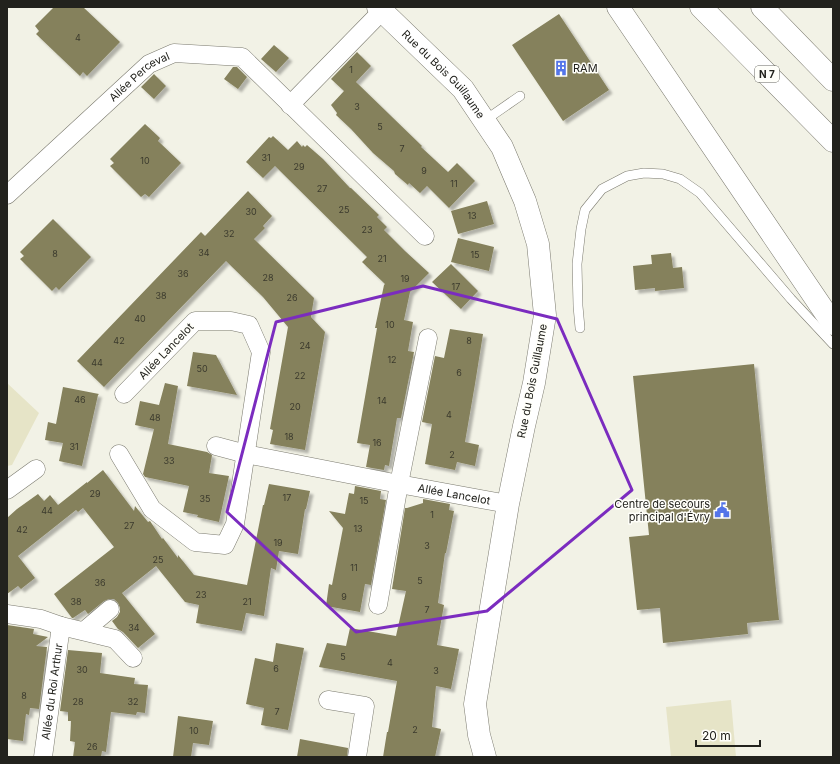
<svg xmlns="http://www.w3.org/2000/svg" width="840" height="764" viewBox="0 0 840 764" font-family="Inter,sans-serif">
  <style>
    .green { fill: #e6e4c7 }
    .building { fill: #85815c; filter: url(#shadow) }
    .lines { fill: none; stroke-linecap: round; stroke-linejoin: round }
    .service-casing { stroke: #7b7a6f; stroke-width: 10 }
    .minor-casing { stroke: #7b7a6f; stroke-width: 19 }
    .secondary-casing { stroke: #7b7a6f; stroke-width: 23 }
    .primary-casing { stroke: #7b7a6f; stroke-width: 23 }
    .service { stroke: #fff; stroke-width: 9 }
    .minor { stroke: #fff; stroke-width: 18 }
    .secondary { stroke: #fff; stroke-width: 22 }
    .primary { stroke: #fff; stroke-width: 22 }
    .marked { fill: none; stroke: #7b2cbf; stroke-width: 3; stroke-linejoin: round }
    .labels { text-anchor: middle; stroke-width: 3; stroke-linejoin: round; paint-order: stroke }
    .number-label { font-size: 9px; fill: #3b3a2d }
    .shield { fill: #fffffa; stroke: #64645f; stroke-width: 1 }
    .shield-label { font-size: 10px; font-weight: bold; fill: #22221d }
    .poi-label { font-size: 11px; fill: #22221d; stroke: #fffffa; text-anchor: start }
    .street-label { font-size: 11px; fill: #22221d; stroke: #fffffa }
  </style>
  <defs>
    <filter id="shadow"><feDropShadow dx="3.5" dy="3.5" stdDeviation="1" flood-color="#0004"/></filter>
  </defs>
  <rect width="100%" height="100%" fill="#f2f2e6"/>
  <path class="green" d="M 7,383 L 39,413 L 12,465 L 7,466 Z
    M 731,700 L 736,757 L 671,757 L 666,707 Z"/>
  <path class="building" d="M 54,7 L 83,7 L 120,42 L 87,76 L 83,72 L 80,76 L 36,34 L 39,31 L 35,26 Z
    M 559,14 L 609,90 L 563,121 L 512,45 Z
    M 274,45 L 289,58 L 276,72 L 261,59 Z
    M 357,52 L 371,66 L 356,82 L 422,146 L 421,147 L 448,172 L 457,163 L 475,181 L 449,208 L 427,186 L 420,193 L 409,183 L 408,185 L 395,174 L 394,171 L 373,153 L 351,129 L 336,115 L 337,113 L 331,105 L 344,91 L 331,79 Z
    M 233,67 L 237,67 L 247,77 L 238,89 L 224,79 Z
    M 154,74 L 166,86 L 154,99 L 141,87 Z
    M 145,124 L 160,138 L 158,141 L 181,163 L 149,197 L 145,194 L 141,197 L 110,166 L 114,163 L 110,159 Z
    M 273,136 L 288,150 L 297,141 L 302,147 L 303,145 L 305,147 L 307,145 L 323,159 L 350,188 L 351,188 L 379,215 L 377,217 L 387,227 L 384,230 L 405,251 L 429,273 L 410,292 L 404,320 L 413,322 L 408,351 L 414,352 L 401,418 L 397,418 L 389,466 L 385,465 L 384,470 L 366,467 L 370,445 L 357,443 L 377,328 L 375,328 L 384,285 L 385,284 L 362,262 L 367,257 L 275,166 L 263,178 L 246,162 L 269,137 L 271,138 Z
    M 248,191 L 272,216 L 263,226 L 265,228 L 254,239 L 314,298 L 311,317 L 325,332 L 305,450 L 270,444 L 273,430 L 270,429 L 288,327 L 263,297 L 226,261 L 104,387 L 77,361 L 201,232 L 205,236 Z
    M 487,201 L 494,224 L 458,234 L 451,211 Z
    M 53,219 L 91,257 L 59,290 L 56,287 L 52,291 L 20,259 L 24,256 L 20,252 Z
    M 458,238 L 494,247 L 489,271 L 451,262 Z
    M 671,253 L 673,268 L 682,267 L 684,288 L 655,291 L 655,288 L 635,290 L 633,266 L 652,264 L 651,255 Z
    M 451,264 L 478,291 L 461,309 L 432,282 Z
    M 450,329 L 483,334 L 475,384 L 465,442 L 479,445 L 475,466 L 457,462 L 455,470 L 425,464 L 432,424 L 422,422 L 435,356 L 444,358 Z
    M 193,352 L 216,355 L 237,395 L 187,386 Z
    M 754,364 L 779,620 L 747,623 L 748,634 L 663,643 L 660,608 L 637,610 L 629,537 L 649,535 L 633,376 Z
    M 165,383 L 178,386 L 168,444 L 207,452 L 212,455 L 209,473 L 229,476 L 219,522 L 197,517 L 198,515 L 183,512 L 189,486 L 145,477 L 143,474 L 154,429 L 135,425 L 140,401 L 159,405 Z
    M 63,387 L 99,394 L 98,395 L 82,466 L 59,461 L 63,443 L 45,440 L 48,422 L 56,424 Z
    M 103,470 L 134,511 L 135,506 L 148,522 L 150,521 L 162,539 L 163,538 L 178,558 L 178,555 L 194,575 L 247,585 L 263,505 L 264,505 L 269,484 L 310,491 L 306,509 L 305,509 L 298,554 L 279,551 L 276,570 L 271,568 L 264,616 L 246,613 L 242,631 L 196,623 L 199,605 L 185,602 L 156,566 L 122,593 L 155,634 L 138,648 L 123,632 L 118,629 L 112,621 L 117,617 L 120,612 L 120,608 L 118,603 L 114,599 L 109,599 L 104,601 L 88,614 L 85,610 L 73,618 L 72,618 L 54,594 L 114,547 L 83,508 L 78,512 L 76,510 L 18,556 L 35,578 L 21,589 L 18,586 L 7,594 L 7,518 L 17,509 L 38,494 L 44,501 L 50,495 L 58,505 L 87,482 L 87,483 Z
    M 355,486 L 381,491 L 380,499 L 386,500 L 371,585 L 365,584 L 360,612 L 326,606 L 329,584 L 332,585 L 343,528 L 329,511 L 345,514 L 349,493 L 354,494 Z
    M 423,499 L 450,504 L 449,510 L 454,511 L 446,553 L 445,553 L 438,603 L 444,605 L 437,645 L 459,649 L 451,689 L 436,686 L 432,727 L 441,729 L 435,757 L 383,757 L 387,732 L 388,732 L 397,681 L 319,667 L 327,643 L 346,646 L 350,628 L 396,636 L 406,591 L 392,589 L 405,508 L 407,508 L 423,503 Z
    M 7,625 L 34,629 L 33,634 L 48,637 L 36,646 L 47,647 L 39,709 L 30,708 L 29,715 L 26,714 L 23,741 L 7,739 Z
    M 276,643 L 304,648 L 288,730 L 261,725 L 264,708 L 246,704 L 255,658 L 273,662 Z
    M 68,650 L 102,653 L 100,673 L 135,678 L 134,684 L 148,685 L 145,713 L 137,712 L 136,715 L 111,712 L 106,752 L 102,751 L 101,757 L 73,757 L 75,742 L 70,741 L 71,721 L 68,721 L 68,712 L 60,711 Z
    M 178,716 L 213,721 L 209,745 L 193,743 L 191,757 L 173,757 Z
    M 300,739 L 348,748 L 347,757 L 297,757 Z"/>
  <g class="lines">
    <g class="service-casing">
      <path id="service" d="M 484,121 L 520,96
        M 580,328 L 578,306 L 577,264 L 581,229 L 585,210 L 602,189 L 627,176 L 644,173 L 663,174 L 680,179 L 700,193 L 791,299 L 833,344"/>
    </g>
    <g class="minor-casing">
      <g id="minor">
        <path d="M 290,105 L 382,11"/>
        <path id="s1" d="M 7,195 L 149,64 L 174,53 L 242,57 L 425,236"/>
        <path id="s2" d="M 216,446 L 246,454 L 399,484 L 508,504"/>
        <path d="M 119,454 L 152,509 L 195,542 L 225,545 L 235,524 L 261,352 L 249,325 L 231,321 L 195,321 L 124,394"/>
        <path d="M 7,490 L 36,469"/>
        <path d="M 378,605 L 399,484 L 428,338"/>
        <path d="M 7,614 L 41,619 L 61,626"/>
        <path d="M 84,631 L 110,609"/>
        <path d="M 328,700 L 365,706 L 357,757"/>
        <path id="s3" d="M 43,757 L 61,626 L 115,639 L 133,658"/>
      </g>
    </g>
    <g class="secondary-casing">
      <g id="secondary">
        <path id="s4" d="M 378,7 L 463,89 L 502,147 L 525,201 L 538,244 L 545,315 L 534,383 L 524,426 L 508,504 L 475,704 L 479,735 L 485,757"/>
      </g>
    </g>
    <g class="primary-casing">
      <path id="primary" d="M 618,7 L 833,324
        M 701,7 L 833,141
        M 762,7 L 833,80"/>
    </g>
    <use href="#service" class="service"/>
    <use href="#minor" class="minor"/>
    <use href="#secondary" class="secondary"/>
    <use href="#primary" class="primary"/>
  </g>
  <path class="marked" d="M 423,286 L 557,319 L 632,490 L 487,611 L 356,632 L 227,512 L 276,322 Z"/>
  <defs>
    <g id="building-bare" transform="scale(1.2)"><path d="M-4-6H4V6H1V3H-1V6H-4ZM-2.5-4.3h1.7v1.8h-1.7ZM.8-4.3h1.7v1.8H.8ZM-2.5-1h1.7V.8h-1.7ZM.8-1h1.7V.8H.8Z" fill="#5475e9" stroke="#fffffa" stroke-width="2.5" paint-order="stroke"/></g>
    <g id="civic-bare" transform="scale(1.2)"><path d="M-.6-6.5H3V-4.5H.6V-3L4-1V1h2V6H-6V1h2V-1L-.6-3ZM-1.2 2.5V6h2.4V2.5Z" fill="#5475e9" stroke="#fffffa" stroke-width="2.5" paint-order="stroke"/></g>
  </defs>
  <g fill-rule="evenodd">
    <use href="#building-bare" x="561" y="68"/>
    <use href="#civic-bare" x="722" y="510"/>
  </g>
  <g class="labels">
    <g class="number-label">
      <text x="78" y="41">4</text>
      <text x="351" y="73">1</text>
      <text x="357" y="110">3</text>
      <text x="380" y="130">5</text>
      <text x="402" y="152">7</text>
      <text x="266" y="161">31</text>
      <text x="145" y="164">10</text>
      <text x="299" y="170">29</text>
      <text x="424" y="174">9</text>
      <text x="454" y="187">11</text>
      <text x="322" y="192">27</text>
      <text x="344" y="213">25</text>
      <text x="251" y="215">30</text>
      <text x="472" y="219">13</text>
      <text x="367" y="233">23</text>
      <text x="229" y="237">32</text>
      <text x="204" y="256">34</text>
      <text x="55" y="257">8</text>
      <text x="475" y="258">15</text>
      <text x="382" y="262">21</text>
      <text x="183" y="277">36</text>
      <text x="268" y="281">28</text>
      <text x="405" y="282">19</text>
      <text x="456" y="290">17</text>
      <text x="161" y="299">38</text>
      <text x="292" y="301">26</text>
      <text x="140" y="322">40</text>
      <text x="390" y="328">10</text>
      <text x="119" y="344">42</text>
      <text x="469" y="344">8</text>
      <text x="305" y="349">24</text>
      <text x="392" y="363">12</text>
      <text x="97" y="366">44</text>
      <text x="202" y="372">50</text>
      <text x="459" y="376">6</text>
      <text x="300" y="379">22</text>
      <text x="80" y="403">46</text>
      <text x="382" y="404">14</text>
      <text x="295" y="410">20</text>
      <text x="449" y="418">4</text>
      <text x="155" y="421">48</text>
      <text x="289" y="440">18</text>
      <text x="377" y="446">16</text>
      <text x="74" y="450">31</text>
      <text x="452" y="458">2</text>
      <text x="169" y="464">33</text>
      <text x="95" y="497">29</text>
      <text x="287" y="501">17</text>
      <text x="205" y="502">35</text>
      <text x="364" y="504">15</text>
      <text x="47" y="514">44</text>
      <text x="432" y="518">1</text>
      <text x="129" y="529">27</text>
      <text x="358" y="532">13</text>
      <text x="22" y="533">42</text>
      <text x="278" y="546">19</text>
      <text x="427" y="549">3</text>
      <text x="158" y="563">25</text>
      <text x="354" y="571">11</text>
      <text x="420" y="584">5</text>
      <text x="100" y="586">36</text>
      <text x="201" y="598">23</text>
      <text x="344" y="600">9</text>
      <text x="76" y="605">38</text>
      <text x="247" y="605">21</text>
      <text x="427" y="613">7</text>
      <text x="134" y="631">34</text>
      <text x="343" y="660">5</text>
      <text x="390" y="666">4</text>
      <text x="276" y="672">6</text>
      <text x="82" y="673">30</text>
      <text x="436" y="674">3</text>
      <text x="24" y="699">8</text>
      <text x="78" y="705">28</text>
      <text x="133" y="705">32</text>
      <text x="277" y="715">7</text>
      <text x="415" y="733">2</text>
      <text x="194" y="734">10</text>
      <text x="92" y="750">26</text>
    </g>
    <rect class="shield" x="755" y="66" width="24" height="16" rx="3"/>
    <g class="shield-label">
      <text x="767" y="78">N 7</text>
    </g>
    <g class="poi-label">
      <text x="573" y="72">RAM</text>
      <text x="710" y="508" text-anchor="end">Centre de secours<tspan x="710" dy="13">principal d'Évry</tspan></text>
    </g>
    <g class="street-label">
      <text dy="4" stroke="none"><textPath href="#s4" startOffset="94">Rue du Bois Guillaume</textPath></text>
      <text dy="4" stroke="none"><textPath href="#s1" startOffset="178">Allée Perceval</textPath></text>
      <text transform="translate(166 351) rotate(-46)" y="4">Allée Lancelot</text>
      <text transform="translate(532 381) rotate(-79)" y="4">Rue du Bois Guillaume</text>
      <text dy="4" stroke="none"><textPath href="#s2" startOffset="243">Allée Lancelot</textPath></text>
      <text dy="4" stroke="none"><textPath href="#s3" startOffset="66">Allée du Roi Arthur</textPath></text>
    </g>
  </g>
  <rect width="840" height="764" fill="none" stroke="#22221d" stroke-width="16"/>
  <path d="M696 740v6h64v-6" fill="none" stroke="#22221d" stroke-width="2"/>
  <text x="702" y="740" font-size="12" fill="#22221d" stroke="#fffffa" stroke-width="3" paint-order="stroke">20 m</text>
</svg>
